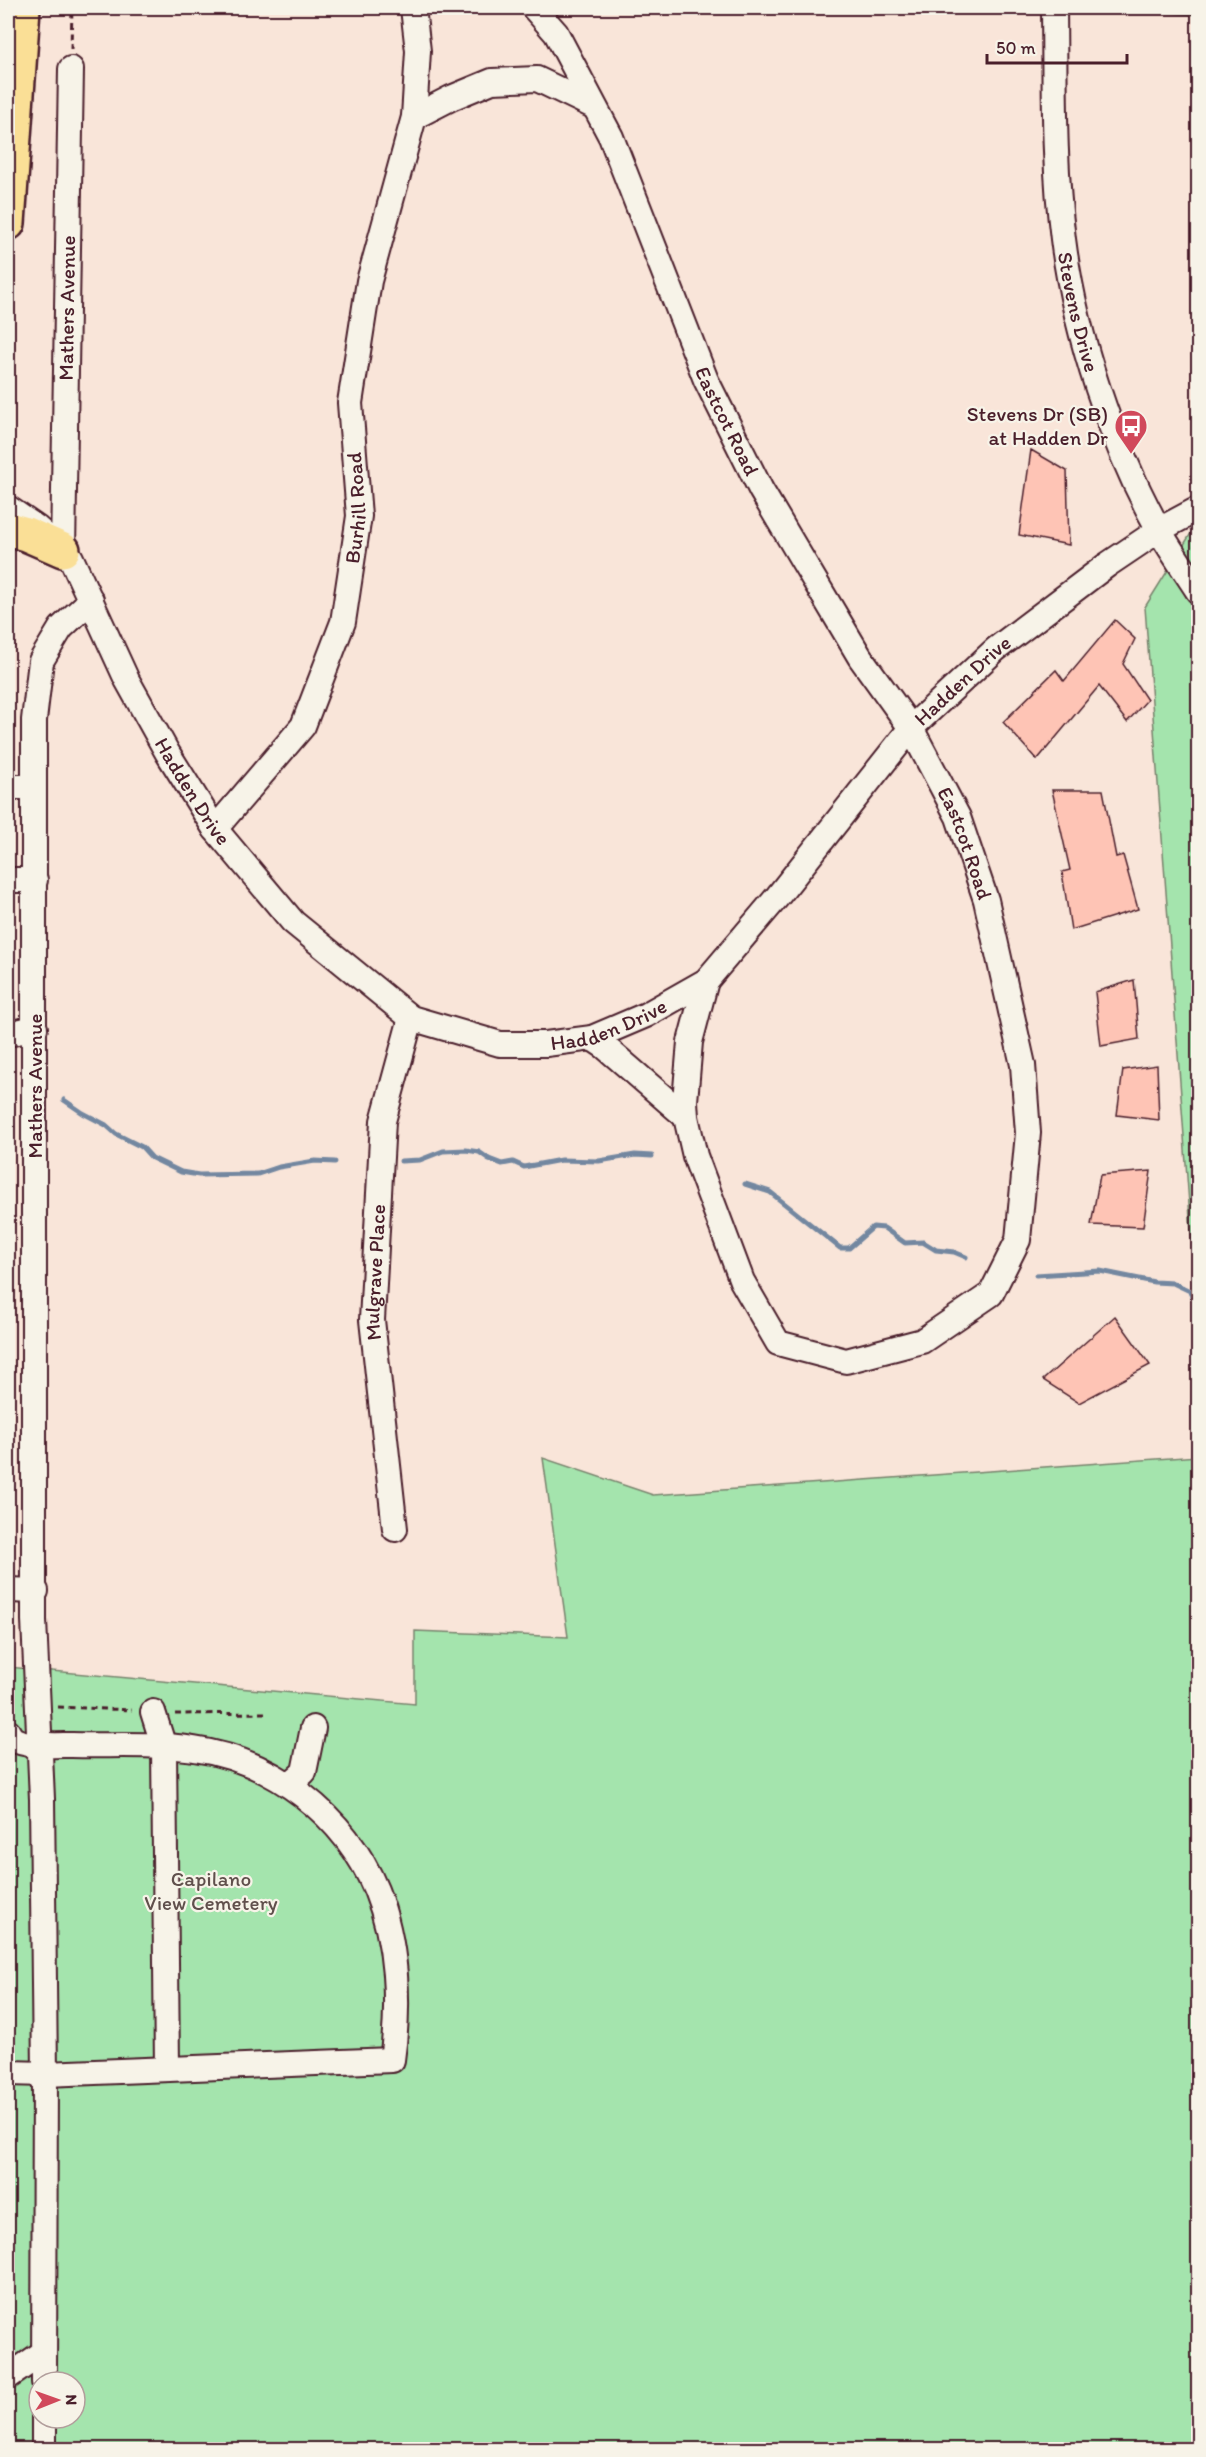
<svg xmlns="http://www.w3.org/2000/svg" width="1206" height="2457" viewBox="0 0 1206 2457" font-family="Itim,sans-serif">
  <style>
    .green { fill: #a4e4ad; stroke: #77826c; stroke-width: 1.5; fill-rule: evenodd }
    .lines { fill: none; stroke-linecap: round; stroke-linejoin: round }
    .stream { stroke: #7387a0; stroke-width: 5 }
    .building { fill: #fec4b5; stroke: #4a1f2b; stroke-width: 1.5 }
    .minor-casing { stroke: #4a1f2b; stroke-width: 28 }
    .highway-casing { stroke: #4a1f2b; stroke-width: 38 }
    .path { stroke: #4a1f2b; stroke-width: 3; stroke-dasharray: 6 4.5; stroke-linecap: butt }
    .minor { stroke: #f7f3e8; stroke-width: 24 }
    .highway { stroke: #fadf96; stroke-width: 33 }
    .labels { text-anchor: middle; stroke-width: 4.5; stroke-linejoin: round; paint-order: stroke }
    .street-label { font-size: 21px; fill: #4a1f2b; stroke: #f7f3e8 }
    .poi-label { font-size: 21px; fill: #4a1f2b; stroke: #f7f3e8; text-anchor: end }
    .park-label { font-size: 21px; fill: #60504c; stroke: #f7f3e8 }
  </style>
  <rect width="100%" height="100%" fill="#f9e5d9"/>
  <filter id="ink" filterUnits="userSpaceOnUse"><feTurbulence type="fractalNoise" baseFrequency=".0167" numOctaves="2"/><feDisplacementMap in="SourceGraphic" scale="12" xChannelSelector="R" yChannelSelector="G"/><feConvolveMatrix kernelMatrix="1 2 1 2 8 2 1 2 1" color-interpolation-filters="sRGB"/></filter>
  <g filter="url(#ink)">
    <path class="green" d="M 1090,8 L 1198,8 L 1198,15 Z
      M 1198,522 L 1198,1326 L 1145,607 Z
      M 1198,1456 L 1198,2449 L 8,2449 L 8,1667 L 415,1704 L 415,1631 L 568,1637 L 543,1458 L 653,1495 ZM 39,2382 L 75,2382 L 75,2418 L 39,2418 Z"/>
    <g class="lines">
      <path class="stream" d="M 8,1062 L 10,1063
        M 64,1100 L 83,1113 L 106,1125 L 116,1134 L 142,1147 L 152,1158 L 181,1172 L 199,1175 L 258,1174 L 279,1167 L 315,1161 L 335,1162
        M 401,1161 L 420,1160 L 443,1151 L 466,1150 L 479,1152 L 489,1159 L 502,1164 L 513,1162 L 524,1167 L 561,1160 L 599,1161 L 635,1155 L 652,1156
        M 745,1184 L 770,1192 L 840,1248 L 849,1248 L 873,1227 L 884,1228 L 905,1243 L 923,1242 L 936,1250 L 954,1252 L 966,1257
        M 1036,1275 L 1100,1271 L 1154,1282 L 1173,1283 L 1190,1291 L 1194,1300 L 1198,1303"/>
    </g>
    <path class="building" d="M 1031,450 L 1067,471 L 1069,545 L 1019,535 Z
      M 1115,620 L 1135,639 L 1123,664 L 1147,700 L 1127,722 L 1099,686 L 1037,760 L 1003,722 L 1056,670 L 1064,681 Z
      M 1052,790 L 1103,790 L 1116,857 L 1123,855 L 1138,909 L 1071,930 L 1062,872 L 1070,870 Z
      M 1134,980 L 1139,1039 L 1101,1046 L 1095,992 Z
      M 1157,1065 L 1159,1120 L 1117,1115 L 1123,1070 Z
      M 1151,1171 L 1143,1227 L 1091,1225 L 1100,1175 Z
      M 1115,1316 L 1150,1365 L 1079,1403 L 1043,1380 Z"/>
    <g class="lines">
      <g class="minor-casing">
        <g id="minor">
          <path id="s1" d="M 534,8 L 556,33 L 611,137 L 706,380 L 761,490 L 860,657 L 911,728 L 958,817 L 986,900 L 1023,1065 L 1028,1133 L 1018,1240 L 991,1294 L 922,1341 L 846,1361 L 778,1343 L 742,1281 L 695,1156 L 686,1117 L 685,1101 L 690,1042 L 706,981"/>
          <path id="s2" d="M 1054,8 C 1055,85 1053,162 1063,239 C 1075,334 1112,446 1159,530 C 1171,551 1185,571 1198,591"/>
          <path d="M 414,117 L 451,98 L 492,81 L 537,79 L 593,106"/>
          <path id="s3" d="M 8,508 L 37,528 L 71,558 L 127,680 L 167,752 L 215,829 L 293,922 L 411,1018 L 500,1044 L 546,1044 L 592,1038 L 646,1015 L 706,981 L 778,896 L 911,728 L 996,649 L 1107,565 L 1159,530 L 1198,509"/>
          <path id="s4" d="M 63,550 L 71,69"/>
          <path d="M 8,787 L 34,787"/>
          <path id="s5" d="M 215,829 L 303,726 L 343,622 L 359,516 L 350,403 L 369,281 L 414,117 L 418,51 L 413,8"/>
          <path d="M 8,880 L 35,880"/>
          <path d="M 8,1034 L 35,1028"/>
          <path d="M 592,1038 L 604,1046 L 686,1117"/>
          <path id="s6" d="M 395,1529 L 372,1320 L 383,1121 L 411,1018"/>
          <path d="M 8,1590 L 36,1591"/>
          <path d="M 153,1712 L 164,1747 L 167,2069"/>
          <path d="M 8,1732 C 9,1734 11,1737 13,1739 C 26,1747 56,1745 72,1745 C 112,1746 154,1743 194,1749 C 273,1760 345,1815 376,1890 C 397,1942 400,2004 392,2060 L 45,2074 L 8,2073"/>
          <path d="M 289,1785 L 304,1772 L 313,1728"/>
          <path d="M 8,2377 L 44,2352"/>
          <path d="M 44,2382 L 45,2074 L 42,1799 L 34,1620 L 34,720 L 41,661 L 61,628 L 91,600"/>
          <path d="M 44,2418 L 44,2450"/>
        </g>
      </g>
      <g class="highway-casing">
        <path id="highway" d="M 8,223 L 23,8
          M 8,529 L 26,534 L 63,550"/>
      </g>
      <path class="path" d="M 71,49 L 72,8
        M 58,1707 L 132,1710
        M 175,1714 L 269,1713"/>
      <use href="#minor" class="minor"/>
      <use href="#highway" class="highway"/>
    </g>
  </g>
  <defs>
    <g id="bus-pin" transform="scale(1.725)"><path d="M0 17L-7.5 6A9.5 9.5 0 1 1 7.5 6Z" fill="#d1495b" stroke="#f7f3e8"/><path d="M-5-6H5V4H4V6H2V4H-2V6H-4V4H-5ZM-3.5-4V0h7V-4ZM-3.5 1.2v1.5H-2V1.2ZM2 1.2v1.5H3.5V1.2Z" fill="#fff"/></g>
  </defs>
  <g fill-rule="evenodd">
    <use href="#bus-pin" x="1131" y="426"/>
  </g>
  <g class="labels">
    <g class="street-label">
      <text dy="7" stroke="none"><textPath href="#s4" startOffset="242">Mathers Avenue</textPath></text>
      <text dy="7" stroke="none"><textPath href="#s2" startOffset="306">Stevens Drive</textPath></text>
      <text dy="7" stroke="none"><textPath href="#s1" startOffset="458">Eastcot Road</textPath></text>
      <text dy="7" stroke="none"><textPath href="#s5" startOffset="362">Burhill Road</textPath></text>
      <text dy="7" stroke="none"><textPath href="#s3" startOffset="1370">Hadden Drive</textPath></text>
      <text dy="7" stroke="none"><textPath href="#s3" startOffset="344">Hadden Drive</textPath></text>
      <text dy="7" stroke="none"><textPath href="#s1" startOffset="944">Eastcot Road</textPath></text>
      <text dy="7" stroke="none"><textPath href="#s3" startOffset="866">Hadden Drive</textPath></text>
      <text transform="translate(35 1086) rotate(-90)" y="7">Mathers Avenue</text>
      <text dy="7" stroke="none"><textPath href="#s6" startOffset="258">Mulgrave Place</textPath></text>
    </g>
    <g class="poi-label">
      <text x="1108" y="421">Stevens Dr (SB)<tspan x="1108" dy="24">at Hadden Dr</tspan></text>
    </g>
    <g class="park-label">
      <text x="211" y="1886">Capilano<tspan x="211" dy="24">View Cemetery</tspan></text>
    </g>
  </g>
  <rect width="1206" height="2457" fill="none" stroke="#f7f3e8" stroke-width="30"/>
  <rect x="15" y="15" width="1176" height="2427" fill="none" stroke="#4a1f2b" stroke-width="2" filter="url(#ink)"/>
  <g transform="translate(57 2400) rotate(89)"><circle r="28" fill="#f7f3e8" stroke="#b29e9c" stroke-width="1.5"/>
  <path d="M0-4.5L10 22L0 15L-10 22Z" fill="#d1495b"/>
  <text y="-9" font-size="16" font-weight="bold" text-anchor="middle" fill="#4a1f2b">N</text>
  </g>
  <path d="M987 54v9h140v-9" fill="none" stroke="#4a1f2b" stroke-width="3"/>
  <text x="996" y="54" font-size="18" fill="#4a1f2b" stroke="#f7f3e8" stroke-width="4.5" paint-order="stroke">50 m</text>
</svg>
